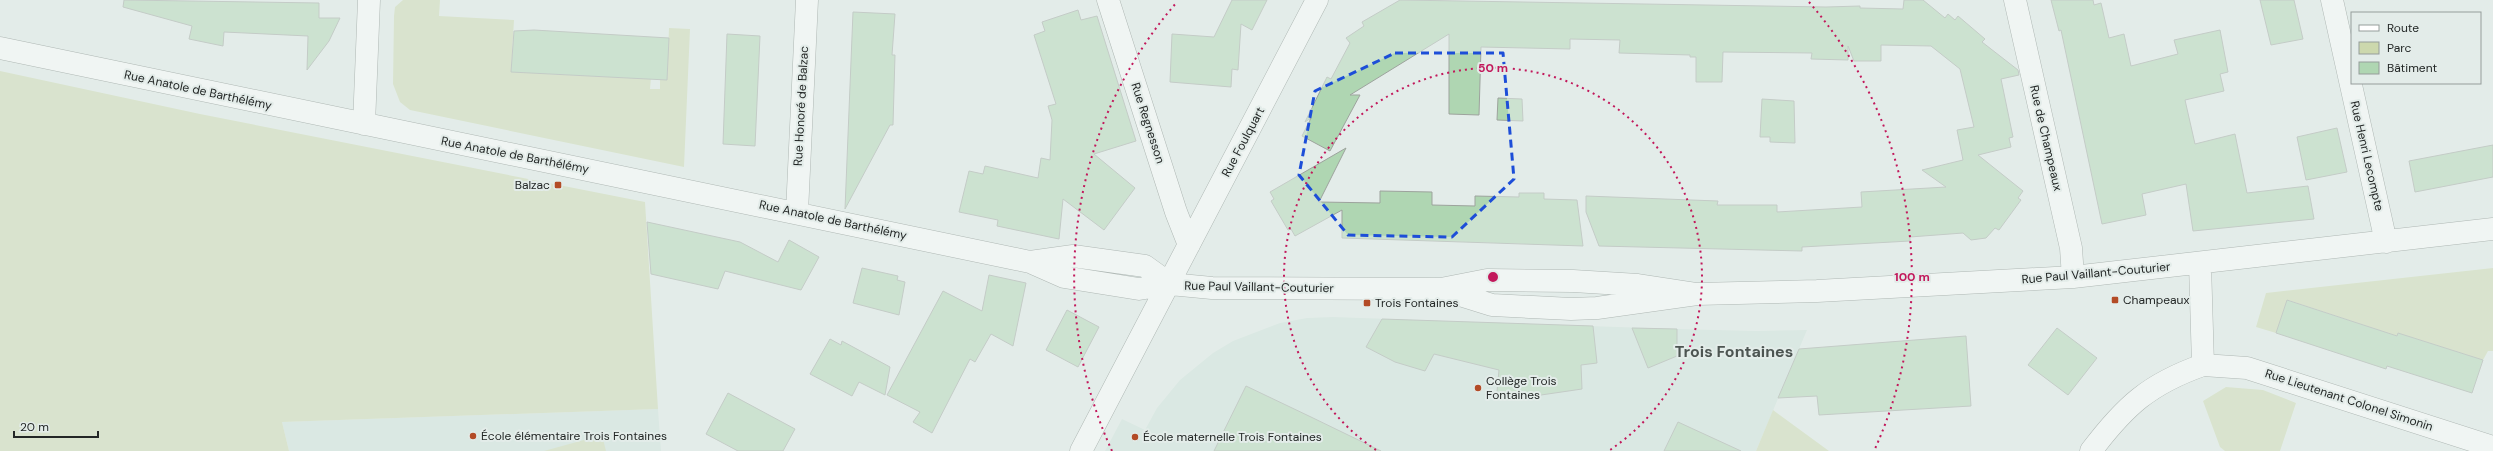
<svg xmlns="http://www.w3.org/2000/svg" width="2493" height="451" viewBox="0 0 2493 451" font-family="'DM Sans',sans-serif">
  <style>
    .built { fill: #cfe2db }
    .green { fill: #ccd8ad }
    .building { fill: #afd6b2; stroke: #9da39d }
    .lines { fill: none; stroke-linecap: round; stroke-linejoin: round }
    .minor-casing { stroke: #6f7774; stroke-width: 23 }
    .minor { stroke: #fff; stroke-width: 22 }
    .marked { fill: none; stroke: #1d4ed8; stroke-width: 3; stroke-dasharray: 8 5; stroke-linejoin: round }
    .ring { fill: none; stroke: #c2185b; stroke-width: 2; stroke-dasharray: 2 4 }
    .poi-dot { fill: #b34b26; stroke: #e3ece9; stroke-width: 1.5 }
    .labels { text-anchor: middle; stroke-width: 4; stroke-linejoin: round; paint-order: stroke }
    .street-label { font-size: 12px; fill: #232726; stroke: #e3ece9 }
    .poi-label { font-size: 12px; fill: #232726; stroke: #e3ece9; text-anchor: start }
    .district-label { font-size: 16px; font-weight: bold; fill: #4d5552; stroke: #e3ece9 }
    .centre { fill: #c2185b; stroke: #e3ece9; stroke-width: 2 }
    .ring-label { font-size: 12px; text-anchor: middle; font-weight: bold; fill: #c2185b; stroke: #e3ece9; stroke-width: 4; stroke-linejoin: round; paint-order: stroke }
  </style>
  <rect width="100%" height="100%" fill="#e3ece9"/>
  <path class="built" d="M 1333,317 L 1677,329 L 1756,331 L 1807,330 L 1756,451 L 1105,451 L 1122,419 L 1145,430 L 1157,408 L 1180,380 L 1213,353 L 1233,341 L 1280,323 L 1307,318 Z
    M 658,409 L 661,451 L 289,451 L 282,422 Z"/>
  <path class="green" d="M 403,0 L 440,0 L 439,16 L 514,20 L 511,72 L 547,72 L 547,74 L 632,78 L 651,77 L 650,89 L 660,89 L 660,80 L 667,80 L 669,28 L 690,29 L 684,167 L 410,110 L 400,102 L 393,84 L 394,16 L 395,7 Z
    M 0,71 L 200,114 L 645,202 L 658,409 L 282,422 L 289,451 L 0,451 Z
    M 2493,268 L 2493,351 L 2488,351 L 2483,360 L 2398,333 L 2397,336 L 2288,300 L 2276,333 L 2256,327 L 2266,293 Z
    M 2226,387 L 2263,390 L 2296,403 L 2280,451 L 2225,451 L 2220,447 L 2203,401 Z
    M 1773,410 L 1829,451 L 1756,451 Z
    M 602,435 L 606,451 L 544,451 Z"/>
  <path class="building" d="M 124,0 L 319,3 L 319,18 L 340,18 L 329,41 L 307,70 L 308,36 L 224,32 L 223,46 L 189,39 L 192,26 L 123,7 Z
    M 1232,0 L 1267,0 L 1252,30 L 1241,24 L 1238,70 L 1232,69 L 1231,87 L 1170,82 L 1172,34 L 1214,37 Z
    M 1400,0 L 1826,7 L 1860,6 L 1860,8 L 1903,9 L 1904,0 L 1923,0 L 1945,18 L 1948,14 L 1955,20 L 1958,16 L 1985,39 L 1982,42 L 2018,70 L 2019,75 L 2001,79 L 2013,137 L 2009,138 L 2011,147 L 1978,155 L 2023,191 L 2018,198 L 2021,200 L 1999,230 L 1995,228 L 1986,238 L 1971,240 L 1963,233 L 1910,237 L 1910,241 L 1802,247 L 1802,251 L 1599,246 L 1586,212 L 1586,196 L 1718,201 L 1717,205 L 1777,205 L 1777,212 L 1862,207 L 1861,192 L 1946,187 L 1922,170 L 1963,160 L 1957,130 L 1974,127 L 1960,69 L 1931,46 L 1881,45 L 1881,61 L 1854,61 L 1848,46 L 1848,60 L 1811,59 L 1812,53 L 1723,52 L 1722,82 L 1696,82 L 1696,57 L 1690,57 L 1690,55 L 1619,53 L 1620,40 L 1570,39 L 1570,49 L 1481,47 L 1479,115 L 1449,114 L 1449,34 L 1350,95 L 1360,95 L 1330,151 L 1302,136 L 1311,118 L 1305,122 L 1327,77 L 1331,79 L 1350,43 L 1346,38 L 1364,26 L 1362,22 Z
    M 2051,0 L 2093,0 L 2094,5 L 2101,3 L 2109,38 L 2124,34 L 2131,66 L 2178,54 L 2174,40 L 2220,30 L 2228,72 L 2220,74 L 2224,91 L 2185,100 L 2195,144 L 2235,134 L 2247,193 L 2308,186 L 2314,219 L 2193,231 L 2186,184 L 2142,194 L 2146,215 L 2102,224 L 2061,30 L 2059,31 Z
    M 2260,0 L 2294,0 L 2303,39 L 2271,45 Z
    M 1078,10 L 1081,20 L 1097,16 L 1136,141 L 1094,154 L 1135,188 L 1104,230 L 1063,199 L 1059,239 L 997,226 L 998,220 L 959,212 L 969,171 L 983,174 L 985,166 L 1038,178 L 1041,158 L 1050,160 L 1052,120 L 1048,106 L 1056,104 L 1034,35 L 1045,31 L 1042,22 Z
    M 853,12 L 895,14 L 892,55 L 895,55 L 893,125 L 890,125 L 845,209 Z
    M 534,30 L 669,38 L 667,80 L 511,72 L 514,31 Z
    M 727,34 L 760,36 L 755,146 L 723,144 Z
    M 1498,98 L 1522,99 L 1523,121 L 1497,120 Z
    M 1762,99 L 1794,101 L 1795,143 L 1770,142 L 1770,137 L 1760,137 Z
    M 2337,128 L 2347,172 L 2306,180 L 2297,137 Z
    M 2493,145 L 2493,177 L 2415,192 L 2409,161 Z
    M 1346,148 L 1319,202 L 1380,203 L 1380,191 L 1432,192 L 1432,205 L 1475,206 L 1475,196 L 1519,197 L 1519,193 L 1544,193 L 1544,199 L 1577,200 L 1583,246 L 1342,238 L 1342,210 L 1295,236 L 1291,229 L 1288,230 L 1271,201 L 1274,199 L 1270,192 Z
    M 647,222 L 740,242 L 778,262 L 789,240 L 819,257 L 801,290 L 725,271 L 718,289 L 651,274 Z
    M 862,268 L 898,276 L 897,280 L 905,282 L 899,315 L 853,303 Z
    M 989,275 L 1026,283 L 1013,346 L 991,334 L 975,362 L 970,359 L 932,433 L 913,422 L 920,412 L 887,395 L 943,291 L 982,311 Z
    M 2287,300 L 2397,336 L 2398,333 L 2483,360 L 2472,393 L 2387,366 L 2386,369 L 2276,333 Z
    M 1067,310 L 1099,327 L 1078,367 L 1046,350 Z
    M 1382,319 L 1593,326 L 1597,363 L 1581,365 L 1582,389 L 1541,395 L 1497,392 L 1499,370 L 1434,354 L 1425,371 L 1395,362 L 1366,347 Z
    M 1632,328 L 1677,329 L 1677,356 L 1648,368 Z
    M 2057,328 L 2097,358 L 2068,395 L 2028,365 Z
    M 1966,336 L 1971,406 L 1819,415 L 1817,396 L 1778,398 L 1799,349 Z
    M 830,339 L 841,345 L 842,341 L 890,367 L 885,395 L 859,382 L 852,396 L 810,374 Z
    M 1246,386 L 1311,417 L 1381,451 L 1214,451 Z
    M 728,393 L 795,429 L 783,451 L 738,451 L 706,434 Z
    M 1678,422 L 1741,451 L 1664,451 Z"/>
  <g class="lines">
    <g class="minor-casing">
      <path id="minor" d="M 1108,0 L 1176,212 L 1189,245
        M 2015,0 L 2071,248 L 2073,277
        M 2332,0 L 2386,242
        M 0,48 L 1030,262 L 1064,277 L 1139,289 L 1170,284 L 1212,288 L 1441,289 L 1487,280 L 1573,281 L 1638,285 L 1697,294
        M 364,124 L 369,0
        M 797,212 L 807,0
        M 1030,262 L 1073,256 L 1145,266 L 1170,284
        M 1444,290 L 1492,305 L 1571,309 L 1597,308 L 1697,294 L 1817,291 L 2073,277 L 2493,229
        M 2203,365 L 2247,368 L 2493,447
        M 1081,451 L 1317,0
        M 2091,451 C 2125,406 2149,384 2203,365 L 2200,264"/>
    </g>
    <use href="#minor" class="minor"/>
  </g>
  <path d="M0 0H2493V451H0ZM 1395,53 L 1503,53 L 1514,179 L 1452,237 L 1348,235 L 1299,175 L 1315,91 Z" fill="#e3ece9" fill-opacity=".55" fill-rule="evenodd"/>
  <path class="marked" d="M 1395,53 L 1503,53 L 1514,179 L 1452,237 L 1348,235 L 1299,175 L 1315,91 Z"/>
  <g class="ring">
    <path d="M1376 450A209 209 0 1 1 1610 450"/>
    <path d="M1112 451A419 419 0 0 1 1177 2M1809 2A419 419 0 0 1 1874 451"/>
  </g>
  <g class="poi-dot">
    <rect x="554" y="181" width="8" height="8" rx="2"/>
    <rect x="2111" y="296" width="8" height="8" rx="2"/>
    <rect x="1363" y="299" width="8" height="8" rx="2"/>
    <circle cx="1478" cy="388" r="4"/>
    <circle cx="473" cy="436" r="4"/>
    <circle cx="1135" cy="437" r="4"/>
  </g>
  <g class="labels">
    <g class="street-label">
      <text transform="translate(198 90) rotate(12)" y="4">Rue Anatole de Barthélémy</text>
      <text transform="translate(801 106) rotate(-87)" y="4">Rue Honoré de Balzac</text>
      <text transform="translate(1148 123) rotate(72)" y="4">Rue Regnesson</text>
      <text transform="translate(2046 138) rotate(77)" y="4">Rue de Champeaux</text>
      <text transform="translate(1243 142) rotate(-62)" y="4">Rue Foulquart</text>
      <text transform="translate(515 155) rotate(11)" y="4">Rue Anatole de Barthélémy</text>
      <text transform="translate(2367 156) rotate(77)" y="4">Rue Henri Lecompte</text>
      <text transform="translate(833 220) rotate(12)" y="4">Rue Anatole de Barthélémy</text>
      <text transform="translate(2096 273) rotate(-5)" y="4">Rue Paul Vaillant-Couturier</text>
      <text transform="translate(1259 287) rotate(1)" y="4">Rue Paul Vaillant-Couturier</text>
      <text transform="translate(2349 400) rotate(18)" y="4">Rue Lieutenant Colonel Simonin</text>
    </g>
    <g class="poi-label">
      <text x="550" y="189" text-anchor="end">Balzac</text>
      <text x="2123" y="304">Champeaux</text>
      <text x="1375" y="307">Trois Fontaines</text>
      <text x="1486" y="385">Collège Trois<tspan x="1486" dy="14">Fontaines</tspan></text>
      <text x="481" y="440">École élémentaire Trois Fontaines</text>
      <text x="1143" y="441">École maternelle Trois Fontaines</text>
    </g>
    <g class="district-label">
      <text x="1734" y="357">Trois Fontaines</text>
    </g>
  </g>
  <circle cx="1493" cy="277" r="6" class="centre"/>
  <g class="ring-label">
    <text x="1493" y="72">50 m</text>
    <text x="1912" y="281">100 m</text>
  </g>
  <rect x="2351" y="12" width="130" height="72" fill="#e3ece9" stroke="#969d9b"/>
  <rect x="2359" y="25" width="20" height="6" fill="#ffffff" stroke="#969d9b"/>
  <text x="2387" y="32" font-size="12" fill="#232726">Route</text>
  <rect x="2359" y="42" width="20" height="12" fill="#ccd8ad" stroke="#969d9b"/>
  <text x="2387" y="52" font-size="12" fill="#232726">Parc</text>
  <rect x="2359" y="62" width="20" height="12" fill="#afd6b2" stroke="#969d9b"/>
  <text x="2387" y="72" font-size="12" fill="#232726">Bâtiment</text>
  <path d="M14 431v6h84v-6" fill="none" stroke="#232726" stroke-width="2"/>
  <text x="20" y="431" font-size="12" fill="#232726" stroke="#e3ece9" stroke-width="3" paint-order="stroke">20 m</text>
</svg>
